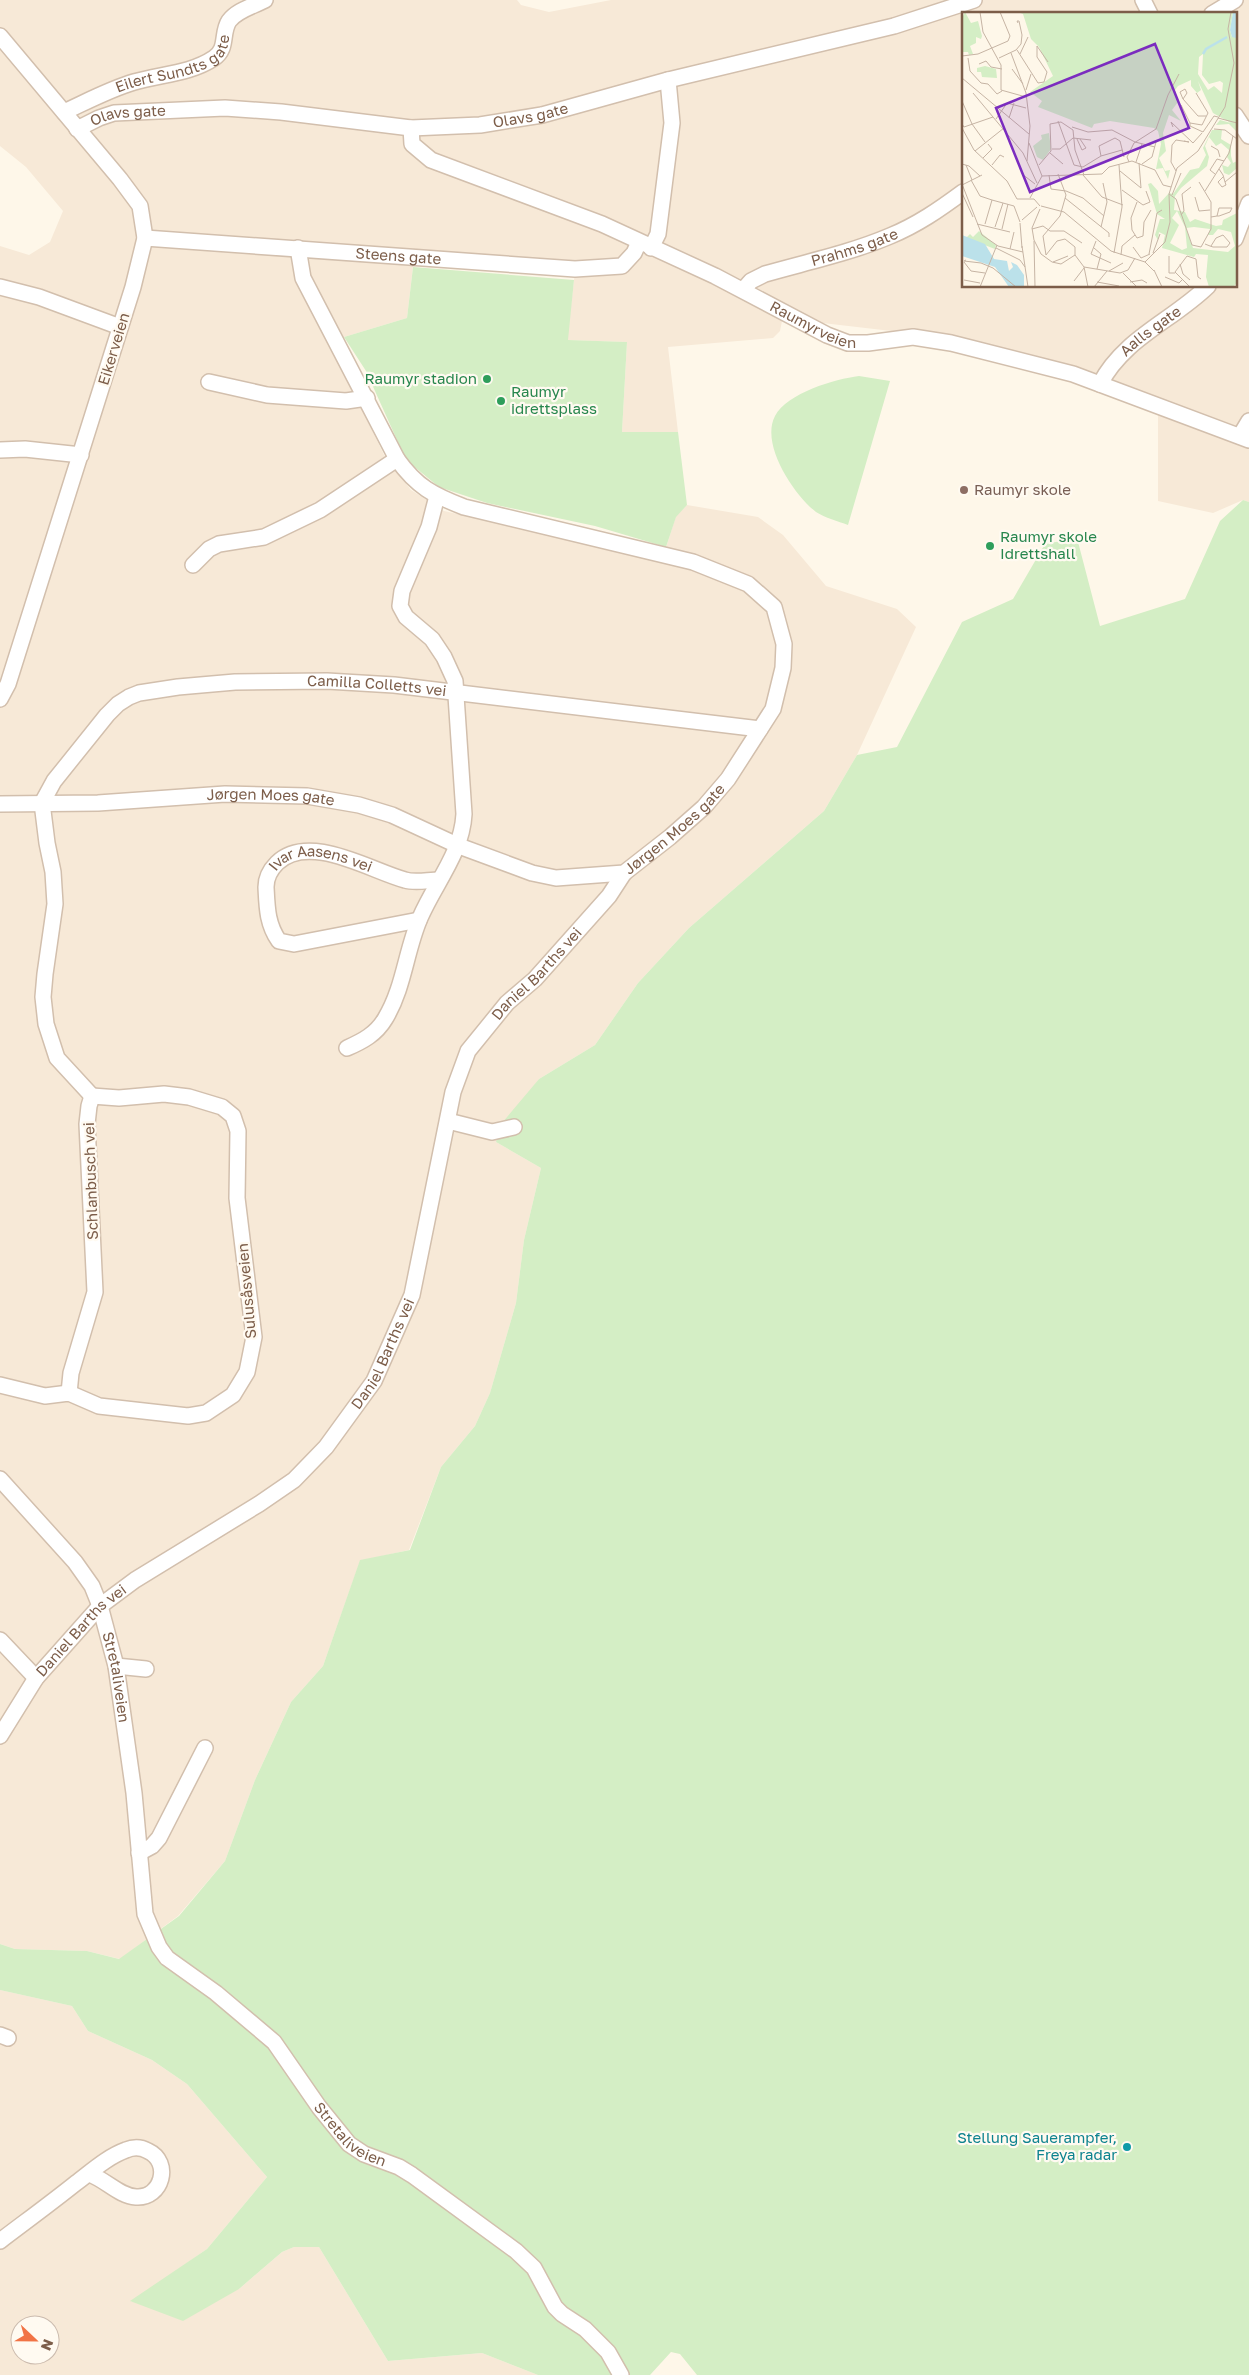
<svg xmlns="http://www.w3.org/2000/svg" width="1249" height="2375" viewBox="0 0 1249 2375" font-family="'Golos Text',sans-serif">
  <style>
    .residential { fill: #f7e9d7; fill-rule: evenodd }
    .green { fill: #d4eec5 }
    .lines { fill: none; stroke-linecap: round; stroke-linejoin: round }
    .minor-casing { stroke: #d2bfad; stroke-width: 18 }
    .minor { stroke: #fff; stroke-width: 15 }
    .leisure-dot { fill: #2e9e5b; stroke: #fffaf1; stroke-width: 2 }
    .education-dot { fill: #8d6e63; stroke: #fffaf1; stroke-width: 2 }
    .culture-dot { fill: #0f9aa8; stroke: #fffaf1; stroke-width: 2 }
    .labels { text-anchor: middle; stroke-width: 4.5; stroke-linejoin: round; paint-order: stroke }
    .street-label { font-size: 15px; fill: #7c5d49; stroke: #fffaf1 }
    .leisure-label { font-size: 15px; fill: #27864d; stroke: #fffaf1; text-anchor: start }
    .education-label { font-size: 15px; fill: #785e54; stroke: #fffaf1; text-anchor: start }
    .culture-label { font-size: 15px; fill: #0d838f; stroke: #fffaf1; text-anchor: end }
    .inset-river { fill: none; stroke: #bbe1ea; stroke-width: 2.5 }
    .inset-road { fill: none; stroke: #c6b4a4; stroke-width: 1 }
    .view { fill: #7b2cbf; fill-opacity: 0.15; stroke: #7b2cbf; stroke-width: 2.5 }
    .inset-edge { fill: none; stroke: #7c5d49; stroke-width: 2.5 }
  </style>
  <rect width="100%" height="100%" fill="#fef7e9"/>
  <path class="residential" d="M 0,0 L 517,0 L 521,5 L 549,12 L 611,0 L 1249,0 L 1249,502 L 1243,500 L 1213,513 L 1158,501 L 1158,400 L 960,339 L 814,322 L 782,321 L 780,331 L 773,338 L 668,347 L 678,432 L 622,432 L 627,342 L 567,340 L 576,263 L 415,249 L 407,318 L 344,337 L 330,343 L 385,457 L 411,490 L 444,511 L 662,560 L 676,516 L 687,505 L 758,517 L 783,535 L 826,586 L 897,609 L 916,627 L 857,755 L 824,811 L 689,928 L 638,983 L 595,1045 L 539,1079 L 496,1142 L 541,1168 L 524,1240 L 516,1303 L 490,1393 L 475,1426 L 441,1467 L 409,1550 L 360,1561 L 323,1666 L 291,1702 L 255,1780 L 225,1861 L 178,1916 L 120,1959 L 87,1951 L 15,1949 L 0,1944 L 0,246 L 29,255 L 50,242 L 63,211 L 26,167 L 0,146 ZM 963,14 L 1235,14 L 1235,286 L 963,286 Z
    M 0,1990 L 72,2006 L 88,2031 L 152,2060 L 187,2084 L 267,2177 L 207,2249 L 131,2302 L 239,2289 L 282,2252 L 294,2247 L 319,2247 L 388,2361 L 482,2353 L 538,2375 L 0,2375 ZM 20,2325 L 50,2325 L 50,2355 L 20,2355 Z"/>
  <path class="green" d="M 413,267 L 574,280 L 568,340 L 627,342 L 622,432 L 678,432 L 687,505 L 676,517 L 666,547 L 595,526 L 487,503 L 439,487 L 406,460 L 366,371 L 344,337 L 407,318 Z
    M 859,376 L 890,381 L 848,525 C 838,521 825,518 816,512 C 794,495 760,444 775,416 C 787,393 835,379 859,376 Z
    M 1243,500 L 1249,502 L 1249,2375 L 697,2375 L 680,2354 L 671,2352 L 650,2375 L 538,2375 L 482,2353 L 388,2361 L 319,2247 L 294,2247 L 282,2252 L 239,2289 L 183,2321 L 130,2301 L 207,2249 L 267,2177 L 187,2084 L 152,2060 L 88,2031 L 72,2006 L 0,1990 L 0,1944 L 15,1949 L 87,1951 L 119,1959 L 179,1916 L 225,1861 L 255,1780 L 291,1702 L 323,1666 L 360,1560 L 410,1550 L 441,1467 L 475,1426 L 490,1393 L 516,1303 L 524,1240 L 541,1168 L 496,1142 L 502,1123 L 539,1079 L 595,1045 L 638,983 L 689,928 L 824,811 L 857,755 L 897,747 L 962,622 L 1013,599 L 1045,544 L 1077,538 L 1100,626 L 1185,599 L 1220,521 Z"/>
  <g class="lines">
    <g class="minor-casing">
      <g id="minor">
        <path d="M 1143,0 L 1150,14"/>
        <path d="M 1212,14 L 1235,0"/>
        <path d="M 0,36 L 120,179 L 140,206 L 145,238 L 133,287 L 8,684 L 0,699"/>
        <path id="s1" d="M 64,112 C 86,102 110,89 134,82 C 161,74 190,74 214,58 C 228,49 221,33 229,21 C 237,10 254,6 265,0"/>
        <path d="M 1235,115 L 1249,136"/>
        <path id="s2" d="M 411,128 L 412,144 L 431,160 L 602,224 L 715,276 L 827,335 L 848,343 L 868,343 L 913,337 L 951,343 L 1073,374 L 1249,440"/>
        <path id="s3" d="M 77,129 L 99,118 L 114,113 L 225,108 L 281,112 L 411,128 L 480,125 L 542,115 L 668,80 L 894,26 L 974,0"/>
        <path id="s4" d="M 145,238 L 575,269 L 622,266 L 634,253 L 639,242"/>
        <path d="M 1235,239 L 1249,203"/>
        <path d="M 651,248 L 658,234 L 672,123 L 668,80"/>
        <path d="M 0,287 L 39,297 L 120,327"/>
        <path id="s5" d="M 743,290 L 751,281 L 765,274 C 807,262 850,253 890,236 C 917,225 940,209 963,192"/>
        <path d="M 209,382 L 267,395 L 346,401 L 367,398"/>
        <path id="s6" d="M 1100,384 C 1124,338 1172,321 1208,286"/>
        <path d="M 1240,436 L 1249,421"/>
        <path d="M 0,450 L 25,449 L 81,455"/>
        <path d="M 193,565 L 209,549 L 219,544 L 264,537 L 320,510 L 397,459"/>
        <path id="s7" d="M 0,804 L 98,803 L 225,794 L 307,796 L 359,805 L 392,815 L 459,846 L 532,873 L 556,878 L 624,873 L 670,837 L 704,807 L 728,779 L 773,709 L 783,668 L 784,644 L 774,607 L 748,584 L 693,562 L 464,507 C 433,495 417,487 397,459 L 303,278 L 298,248"/>
        <path id="s8" d="M 419,920 L 294,944 L 279,941 C 267,924 267,907 266,887 C 266,877 271,869 277,863 C 309,832 371,871 405,880 C 415,883 428,880 439,880"/>
        <path d="M 347,1048 C 363,1041 376,1034 385,1019 C 404,988 406,950 420,918 C 435,883 462,853 464,814 L 455,681 L 444,657 L 432,639 L 406,617 L 400,606 L 402,591 L 429,527 L 437,496"/>
        <path id="s9" d="M 92,1096 L 57,1058 L 46,1024 L 43,997 L 45,974 L 55,904 L 53,872 L 47,843 L 42,803 L 54,781 L 107,715 L 118,704 L 129,697 L 139,693 L 178,687 L 235,682 L 327,681 L 394,685 L 760,729"/>
        <path d="M 448,1121 L 492,1132 L 514,1127"/>
        <path d="M 0,1385 L 45,1396 L 69,1393 L 99,1406 L 188,1416 L 206,1413 L 233,1395 L 247,1372 L 254,1337 L 237,1198 L 238,1131 L 233,1116 L 222,1107 L 189,1097 L 164,1094 L 119,1098 L 92,1096"/>
        <path d="M 69,1393 L 71,1373 L 95,1292 L 87,1124 L 89,1106 L 92,1096"/>
        <path id="s10" d="M 0,1479 L 75,1562 L 92,1586 L 100,1606 L 116,1666 L 134,1793 L 145,1914 L 159,1947 L 167,1958 L 216,1993 L 274,2042 L 319,2107 L 349,2144 L 364,2154 L 399,2167 L 412,2175 L 516,2251 L 534,2268 L 555,2307 L 562,2314 L 585,2329 L 608,2352 L 621,2375"/>
        <path d="M 0,1640 L 36,1678"/>
        <path d="M 116,1666 L 146,1669"/>
        <path id="s11" d="M 0,1736 L 36,1678 L 100,1606 L 135,1580 L 259,1504 L 294,1480 L 326,1447 L 374,1381 L 412,1295 L 453,1092 L 468,1051 L 507,1003 L 535,979 L 609,896 L 624,873"/>
        <path d="M 139,1853 L 152,1846 L 159,1838 L 205,1748"/>
        <path d="M 0,2035 L 8,2038"/>
        <path d="M 0,2241 C 25,2222 51,2203 76,2183 C 92,2171 107,2157 126,2150 C 133,2147 141,2147 148,2151 C 172,2162 162,2199 136,2197 C 119,2196 105,2179 89,2174"/>
      </g>
    </g>
    <use href="#minor" class="minor"/>
  </g>
  <g class="leisure-dot">
    <circle cx="487" cy="379" r="5"/>
    <circle cx="501" cy="401" r="5"/>
    <circle cx="990" cy="546" r="5"/>
  </g>
  <circle class="education-dot" cx="964" cy="490" r="5"/>
  <circle class="culture-dot" cx="1127" cy="2147" r="5"/>
  <g class="labels">
    <g class="street-label">
      <text dy="5" stroke="none"><textPath href="#s1" startOffset="122">Eilert Sundts gate</textPath></text>
      <text dy="5" stroke="none"><textPath href="#s3" startOffset="459">Olavs gate</textPath></text>
      <text dy="5" stroke="none"><textPath href="#s3" startOffset="54">Olavs gate</textPath></text>
      <text dy="5" stroke="none"><textPath href="#s5" startOffset="121">Prahms gate</textPath></text>
      <text dy="5" stroke="none"><textPath href="#s4" startOffset="254">Steens gate</textPath></text>
      <text dy="5" stroke="none"><textPath href="#s2" startOffset="458">Raumyrveien</textPath></text>
      <text dy="5" stroke="none"><textPath href="#s6" startOffset="74">Aalls gate</textPath></text>
      <text transform="translate(114 349) rotate(-73)" y="5">Eikerveien</text>
      <text dy="5" stroke="none"><textPath href="#s9" startOffset="698">Camilla Colletts vei</textPath></text>
      <text dy="5" stroke="none"><textPath href="#s7" startOffset="271">Jørgen Moes gate</textPath></text>
      <text dy="5" stroke="none"><textPath href="#s7" startOffset="706">Jørgen Moes gate</textPath></text>
      <text dy="5" stroke="none"><textPath href="#s8" startOffset="272">Ivar Aasens vei</textPath></text>
      <text dy="5" stroke="none"><textPath href="#s11" startOffset="972">Daniel Barths vei</textPath></text>
      <text transform="translate(91 1181) rotate(-92)" y="5">Schlanbusch vei</text>
      <text transform="translate(247 1291) rotate(-95)" y="5">Sulusåsveien</text>
      <text dy="5" stroke="none"><textPath href="#s11" startOffset="552">Daniel Barths vei</textPath></text>
      <text dy="5" stroke="none"><textPath href="#s11" startOffset="134">Daniel Barths vei</textPath></text>
      <text dy="5" stroke="none"><textPath href="#s10" startOffset="236">Stretaliveien</textPath></text>
      <text dy="5" stroke="none"><textPath href="#s10" startOffset="782">Stretaliveien</textPath></text>
    </g>
    <g class="leisure-label">
      <text x="477" y="384" text-anchor="end">Raumyr stadion</text>
      <text x="511" y="397">Raumyr<tspan x="511" dy="17">idrettsplass</tspan></text>
      <text x="1000" y="542">Raumyr skole<tspan x="1000" dy="17">Idrettshall</tspan></text>
    </g>
    <g class="education-label">
      <text x="974" y="495">Raumyr skole</text>
    </g>
    <g class="culture-label">
      <text x="1117" y="2143">Stellung Sauerampfer,<tspan x="1117" dy="17">Freya radar</tspan></text>
    </g>
  </g>
  <g transform="translate(962 12)">
    <rect width="275" height="275" fill="#fef7e9"/>
    <path d="M 3,0 L 9,11 L 16,9 L 20,24 L 19,27 L 14,25 L 14,31 L 8,34 L 11,42 L 7,43 L 6,40 L 0,40 L 0,6 ZM 56,0 L 271,0 L 268,18 L 270,25 L 275,24 L 275,120 L 267,112 L 254,113 L 258,108 L 269,111 L 251,101 L 236,69 L 239,78 L 235,81 L 229,74 L 229,68 L 216,74 L 213,78 L 216,90 L 210,98 L 219,109 L 207,103 L 201,121 L 204,139 L 197,146 L 203,159 L 208,158 L 206,167 L 201,156 L 194,157 L 199,132 L 196,119 L 192,116 L 148,109 L 132,112 L 130,116 L 76,95 L 80,89 L 68,80 L 91,64 L 77,35 L 69,27 L 61,2 ZM 241,42 L 240,63 L 247,72 L 258,69 L 261,71 L 260,81 L 252,74 L 246,78 L 236,62 L 237,45 ZM 23,54 L 34,57 L 35,66 L 20,65 L 19,60 L 15,60 L 15,56 ZM 250,118 L 260,118 L 259,127 L 269,133 L 269,144 L 271,151 L 275,149 L 275,156 L 267,163 L 262,161 L 260,153 L 266,155 L 269,151 L 265,145 L 267,138 L 259,131 L 254,134 L 247,125 L 243,134 L 247,145 L 245,154 L 219,176 L 213,184 L 212,198 L 223,200 L 228,210 L 233,207 L 254,214 L 260,213 L 261,208 L 275,201 L 275,271 L 271,275 L 247,275 L 244,265 L 246,243 L 234,242 L 232,245 L 200,236 L 203,223 L 197,220 L 196,228 L 193,223 L 198,207 L 203,207 L 195,202 L 186,172 L 189,171 L 196,179 L 197,192 L 207,181 L 211,182 L 228,158 L 237,156 L 244,143 L 241,136 ZM 215,199 L 223,215 L 225,236 L 220,238 L 208,231 L 217,213 L 210,206 ZM 232,215 L 248,217 L 246,223 L 251,223 L 256,217 L 269,220 L 273,234 L 266,240 L 231,236 L 224,216 ZM 87,121 L 89,137 L 81,148 L 75,145 L 71,134 L 80,127 L 79,123 ZM 17,219 L 34,233 L 33,237 L 4,226 L 8,222 L 11,225 Z" fill="#d4eec5" fill-rule="evenodd"/>
    <path d="M 271,0 L 275,0 L 274,26 L 270,25 L 268,18 ZM 0,223 L 23,232 L 32,247 L 45,249 L 47,259 L 51,255 L 49,250 L 55,253 L 62,263 L 62,275 L 47,275 L 33,255 L 0,244 Z" fill="#bbe1ea"/>
    <path class="inset-river" d="M 241,42 L 244,37 L 265,25"/>
    <path class="inset-road" d="M 18,0 L 21,20 L 39,53 L 39,78 L 64,85M 55,38 L 76,71 L 82,70 L 85,60 L 75,45 L 75,34 L 86,50M 49,41 L 64,81 L 68,114 L 65,149M 58,42 L 66,25M 0,44 L 16,42 L 46,29 L 48,24 L 38,0M 6,46 L 8,59 L 19,71 L 26,72 L 35,82 L 40,79M 37,46 L 54,38 L 59,32 L 60,23 L 57,9 L 55,9 L 56,11M 17,52 L 24,49 L 29,55 L 40,57M 50,57 L 61,72M 0,66 L 67,122M 64,78 L 69,62M 11,81 L 61,141 L 75,171M 234,81 L 246,101 L 240,113 L 228,111 L 228,114 L 241,120 L 252,104 L 256,105M 221,87 L 218,80 L 223,77 L 225,81 L 221,87 L 236,104 L 244,104M 0,89 L 10,112 L 23,130M 219,93 L 228,111M 47,106 L 52,91M 256,106 L 275,111M 34,107 L 45,91 L 64,96M 96,109 L 112,153 L 121,155 L 139,144 L 160,138M 0,112 L 2,115 L 31,105M 110,115 L 126,120 L 150,118 L 173,130 L 193,135M 211,115 L 209,110 L 231,131 L 240,121M 0,116 L 12,138 L 45,169 L 55,187 L 72,187 L 78,194M 252,117 L 263,118 L 275,127M 115,127 L 120,138 L 124,136 L 118,127M 67,131 L 80,164M 249,134 L 256,138 L 258,145M 90,137 L 98,137 L 111,126 L 129,128M 13,139 L 42,116M 88,141 L 101,152M 139,144 L 137,134 L 153,126 L 158,129 L 162,145M 21,146 L 30,137 L 26,132M 167,150 L 165,145 L 172,131 L 194,117 L 206,83 L 217,62M 174,150 L 180,132M 0,152 L 7,154 L 18,164M 180,152 L 190,145 L 194,130M 4,153 L 10,168M 30,153 L 38,143 L 42,145M 77,153 L 89,139 L 88,112 L 99,110 L 111,118 L 113,138 L 122,163M 257,157 L 261,163 L 263,170 L 264,173 L 260,175 L 256,170 L 261,165M 158,159 L 179,176 L 177,151M 214,159 L 209,150 L 210,133 L 214,128 L 227,130 L 222,129M 60,162 L 73,172M 253,162 L 248,158 L 255,147 L 262,149M 87,163 L 89,177 L 104,179 L 121,186 L 142,204M 121,163 L 140,185 L 161,193M 9,168 L 18,184M 263,170 L 275,160M 0,172 L 20,223 L 36,234 L 61,240M 0,173 L 20,163M 160,178 L 181,193 L 188,190 L 184,179M 243,179 L 267,141 L 271,124M 0,181 L 11,205M 207,182 L 214,187 L 230,233 L 239,235 L 249,217 L 249,190 L 237,170M 210,183 L 219,161M 18,184 L 30,188 L 23,212M 233,185 L 237,199 L 248,198M 68,186 L 80,164 L 140,162 L 147,155 L 170,149 L 193,158 L 201,173 L 209,175M 103,186 L 147,221 L 147,225M 30,188 L 52,194 L 58,210M 175,190 L 169,206 L 170,218 L 175,226 L 181,224 L 182,210 L 189,198M 79,194 L 102,200 L 149,239 L 183,250 L 192,259M 78,197 L 70,216 L 72,228 L 79,242 L 90,250 L 99,252 L 113,243 L 122,255 L 158,261 L 166,258 L 173,246M 219,203 L 222,199 L 220,182 L 229,175M 249,205 L 255,204 L 257,204 L 268,200 L 270,196 L 257,196 L 255,204M 60,208 L 75,195M 58,211 L 60,236M 15,212 L 48,220M 33,215 L 41,191M 139,215 L 145,190 L 141,171M 40,217 L 46,192M 70,217 L 81,214 L 88,219 L 102,219 L 120,231M 72,229 L 73,275M 134,229 L 129,242 L 149,251M 243,232 L 248,234 L 251,235 L 265,235 L 268,231 L 261,223 L 254,226 L 249,234M 60,234 L 66,275M 171,235 L 179,246 L 188,242M 34,236 L 58,248 L 63,255M 132,236 L 139,242 L 135,257M 48,237 L 52,220M 152,241 L 160,195 L 157,153M 191,241 L 198,222M 187,242 L 195,201 L 200,198M 84,243 L 81,224 L 98,204 L 104,183 L 96,162M 84,243 L 95,229 L 103,227 L 113,235 L 113,243M 159,243 L 160,234 L 173,223M 207,244 L 207,261 L 213,261M 4,248 L 2,249 L 19,251 L 31,256 L 54,275M 2,250 L 9,259 L 23,261M 91,250 L 106,244M 183,250 L 203,230 L 208,210 L 207,182 L 215,156 L 236,139 L 263,95 L 272,51 L 266,17 L 269,0M 218,252 L 221,262 L 228,268M 122,255 L 126,275M 192,258 L 200,275M 147,259 L 161,251M 161,261 L 175,275M 203,265 L 217,271 L 220,268M 2,268 L 18,271M 112,269 L 122,256M 135,270 L 157,274M 168,270 L 180,268 L 185,271M 18,275 L 35,233M 132,275 L 145,259M 228,275 L 213,260 L 225,244 L 234,247 L 236,265 L 239,267"/>
    <path class="view" d="M 193,32 L 227,116 L 68,180 L 34,96 Z"/>
    <rect width="275" height="275" class="inset-edge"/>
  </g>
  <g transform="translate(35 2340) rotate(112)"><circle r="24" fill="#fffaf1" stroke="#cbbbae"/>
  <path d="M0-4L9 19L0 12L-9 19Z" fill="#f17345"/>
  <text y="-8" font-size="14" font-weight="bold" text-anchor="middle" fill="#7c5d49">N</text>
  </g>
</svg>
